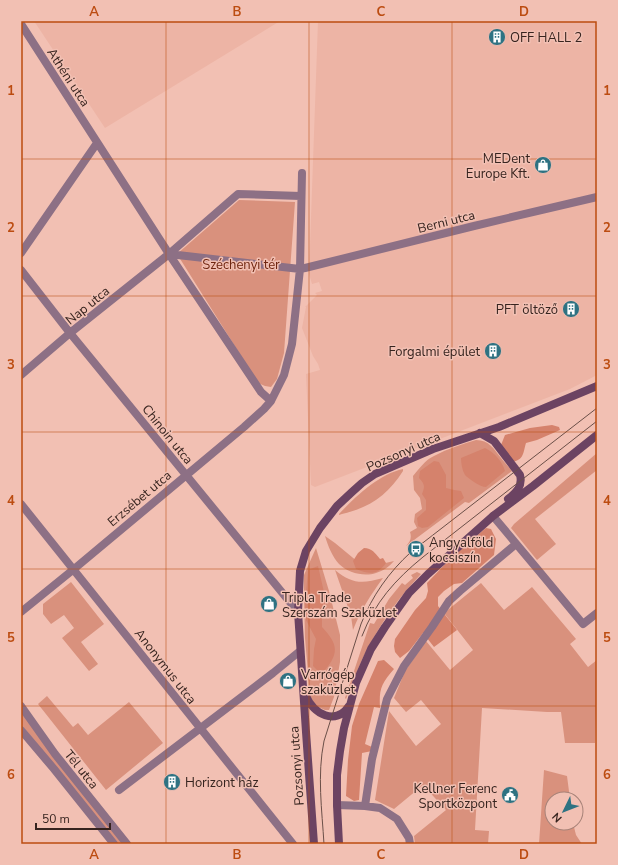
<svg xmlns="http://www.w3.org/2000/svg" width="618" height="865" viewBox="0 0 618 865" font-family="'Nunito Sans',sans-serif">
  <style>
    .built { fill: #edb4a5 }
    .green { fill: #d9917d }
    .forest { fill: #d5826c }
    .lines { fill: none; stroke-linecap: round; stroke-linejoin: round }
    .minor { stroke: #8d7085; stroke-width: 8 }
    .tertiary { stroke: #8d7085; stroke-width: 8 }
    .secondary { stroke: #6c4362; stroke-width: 8 }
    .tram { stroke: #6b4f48; stroke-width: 1 }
    .grid { fill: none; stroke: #bc4c11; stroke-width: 1; stroke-opacity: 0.55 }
    .labels { text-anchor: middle; stroke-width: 3; stroke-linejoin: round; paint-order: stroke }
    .poi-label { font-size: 13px; fill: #37241f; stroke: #f2c0b3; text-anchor: start }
    .street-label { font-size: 13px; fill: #37241f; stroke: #f2c0b3 }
    .park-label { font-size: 13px; fill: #702611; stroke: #f2c0b3 }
    .neatline { fill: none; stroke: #bc4c11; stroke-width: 1.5 }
    .grid-label { font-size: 13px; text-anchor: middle; font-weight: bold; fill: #bc4c11 }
  </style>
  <rect width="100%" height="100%" fill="#f2c0b3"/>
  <path class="built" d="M 34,21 L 280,21 L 105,128 Z
    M 318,21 L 597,21 L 597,375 L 570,389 L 315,487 L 311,485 L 306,374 L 320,370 L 318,364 L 313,356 L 302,328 L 306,307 L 305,307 L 317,295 L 315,293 L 322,291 L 319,282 L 312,284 L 309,274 Z"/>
  <path class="green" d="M 239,200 L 295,202 L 284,353 L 277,379 L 271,387 L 265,386 L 258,383 L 177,254 Z
    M 476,440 C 489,440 494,449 501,458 C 504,462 508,466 512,471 L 469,503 L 465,502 L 406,546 C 410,542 412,538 410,532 L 417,528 L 414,522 L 415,514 L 422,509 L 420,498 L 414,490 L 413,476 C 419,469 425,460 434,456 C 447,449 462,444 476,440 Z
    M 597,453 L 597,470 L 535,519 L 556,544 L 537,560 L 511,528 L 514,524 Z
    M 403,469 L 403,471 C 388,495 369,508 342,514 L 339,515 L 339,514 C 355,497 379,474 403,469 Z
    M 325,536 L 335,543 L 358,562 L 377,565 L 394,561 C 390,566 383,571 376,573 C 364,577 348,573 339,564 C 332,556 328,546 325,536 Z
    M 316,548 L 329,591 L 340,635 L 340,662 L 334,697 L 329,710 L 325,710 L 316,706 L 310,696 L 305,638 L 304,599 L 304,575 Z
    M 335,570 C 352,584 362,584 383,578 C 370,596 361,610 353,630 L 351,616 Z
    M 417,572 L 421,574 C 400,596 382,621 368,648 C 359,664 353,682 346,699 L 345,698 L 370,623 L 374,624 L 389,599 L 402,583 L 405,585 L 413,578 L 411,575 Z
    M 71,582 L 104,624 L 81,642 L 98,664 L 89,671 L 62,638 L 74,628 L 64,615 L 51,624 L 43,614 L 43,604 Z
    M 481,583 L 504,610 L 532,587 L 576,639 L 570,644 L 588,667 L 597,660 L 597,711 L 596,711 L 595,743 L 565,743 L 561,712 L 547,712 L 482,708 L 475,830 L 489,831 L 488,844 L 415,844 L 414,836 L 446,810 L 423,785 L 394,809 L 375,800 L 389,711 L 416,746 L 441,724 L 421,700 L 406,712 L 394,698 L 405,671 L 426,641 L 450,670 L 473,650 L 444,613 Z
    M 47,696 L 73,727 L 78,723 L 88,735 L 129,702 L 163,743 L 106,790 L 38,704 Z
    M 21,710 L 124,844 L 118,844 L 21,724 Z
    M 544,770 L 567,776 L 570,799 L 552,799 L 552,823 L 573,823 L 576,835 L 582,844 L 539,844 Z"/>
  <path class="forest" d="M 552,425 L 559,427 L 560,430 L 537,440 L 526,443 C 523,453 524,460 512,462 L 501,445 L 505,435 L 530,428 Z
    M 485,448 C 495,453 502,461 505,471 L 486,487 C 480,487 469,479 465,475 C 462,470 461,463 461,458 Z
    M 434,461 L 439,462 L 446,475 L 446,488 L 454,490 L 461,491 L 464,498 L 428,527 L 422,528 L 418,526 L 417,518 L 426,510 L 426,500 L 422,494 C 425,487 425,484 419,478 L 420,471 Z
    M 486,528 L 491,529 L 496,539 L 494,555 L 462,583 L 454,584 L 444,591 L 438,597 L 438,606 L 457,630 L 434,647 L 423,633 L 409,651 L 400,658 L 395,652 L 394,646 L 395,639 L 415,610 L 426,598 L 428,591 L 427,583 L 452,557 Z
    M 364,548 C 372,548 375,553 380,559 L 383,558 L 386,563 C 377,576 368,574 356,569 L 353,561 L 358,553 Z
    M 318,566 L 326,601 L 322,617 L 322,627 C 337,643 340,652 325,670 L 318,671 L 313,666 L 314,649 L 316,639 L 306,620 L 305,606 L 308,570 Z
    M 384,660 L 394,669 C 381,684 379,689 380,708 L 374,707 L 365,744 L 372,747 L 372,751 L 362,753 L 359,800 L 354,801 L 346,796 L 348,760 L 352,726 L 359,704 L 378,661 Z"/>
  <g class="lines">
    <path class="minor" d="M 21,24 L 169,254 L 261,392 L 271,401 L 284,375 L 292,344 L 300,269 L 302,173
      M 21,253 L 97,143
      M 169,254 L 300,269 L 305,268 L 474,226 L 597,197
      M 21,270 L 70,333 L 298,612
      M 21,375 L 70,333 L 169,254 L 238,194 L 301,196
      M 21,504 L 293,844
      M 493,516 L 539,571 L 583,624 L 597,613
      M 21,612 L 74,569 L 244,427 L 264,409 L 271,401
      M 119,790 L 273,673 L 300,651
      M 337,805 L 365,806 L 380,808 L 397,819 L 409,838 L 410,844
      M 365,806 L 372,759 L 387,699 L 404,666 L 432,627 L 449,601 L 460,591 L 516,544"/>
    <path class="tertiary" d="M 21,706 L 55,754 L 127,844
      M 21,730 L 54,769 L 114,844"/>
    <path class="secondary" d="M 480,433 L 494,441 L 520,475 C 523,486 516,493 508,499
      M 306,696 C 313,714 336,726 349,706
      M 314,844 L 306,732 L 298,612 L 300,571 L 306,551 L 320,528 L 337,506 L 352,492 L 362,483 L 375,474 L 433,449 L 499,427 L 597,386
      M 339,844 L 337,805 L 337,775 L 340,751 L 344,728 L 356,683 L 371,649 L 385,627 L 409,593 L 428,574 L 493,516 L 533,486 L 597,435"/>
    <path class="tram" d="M 362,636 C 375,602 395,580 423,557 L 597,421
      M 324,844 C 322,810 317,775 324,741 L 361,624 C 372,596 389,572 411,552 L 597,408"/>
  </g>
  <path class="grid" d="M 166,21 L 166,844M 309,21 L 309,844M 452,21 L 452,844M 21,159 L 597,159M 21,296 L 597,296M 21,432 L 597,432M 21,569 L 597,569M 21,706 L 597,706"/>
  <defs>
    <g id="building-disc" transform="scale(0.9)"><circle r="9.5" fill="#2e7282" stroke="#f2c0b3"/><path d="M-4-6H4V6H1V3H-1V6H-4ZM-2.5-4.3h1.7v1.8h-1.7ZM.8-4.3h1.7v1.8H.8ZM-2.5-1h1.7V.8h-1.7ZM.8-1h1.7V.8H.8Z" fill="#fff"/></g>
    <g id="shop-disc" transform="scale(0.9)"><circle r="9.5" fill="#2e7282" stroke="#f2c0b3"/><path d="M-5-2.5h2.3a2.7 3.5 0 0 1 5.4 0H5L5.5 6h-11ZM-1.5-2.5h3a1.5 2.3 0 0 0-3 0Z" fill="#fff"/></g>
    <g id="bus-disc" transform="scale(0.9)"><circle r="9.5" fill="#2e7282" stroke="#f2c0b3"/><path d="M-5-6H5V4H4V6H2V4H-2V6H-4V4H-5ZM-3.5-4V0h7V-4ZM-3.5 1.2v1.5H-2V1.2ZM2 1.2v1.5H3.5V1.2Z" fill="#fff"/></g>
    <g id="civic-disc" transform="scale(0.9)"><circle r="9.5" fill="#2e7282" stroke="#f2c0b3"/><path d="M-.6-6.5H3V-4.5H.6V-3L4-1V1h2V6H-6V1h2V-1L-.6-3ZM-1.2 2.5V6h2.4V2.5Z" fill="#fff"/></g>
  </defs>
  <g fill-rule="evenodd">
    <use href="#building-disc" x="497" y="37"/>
    <use href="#shop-disc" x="543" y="165"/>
    <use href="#building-disc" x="571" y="309"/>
    <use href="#building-disc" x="493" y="351"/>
    <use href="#bus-disc" x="416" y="549"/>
    <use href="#shop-disc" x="269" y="604"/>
    <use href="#shop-disc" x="288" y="681"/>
    <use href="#building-disc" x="172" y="782"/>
    <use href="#civic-disc" x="510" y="795"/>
  </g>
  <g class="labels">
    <g class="poi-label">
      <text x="510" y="42">OFF HALL 2</text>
      <text x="530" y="163" text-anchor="end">MEDent<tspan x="530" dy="15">Europe Kft.</tspan></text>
      <text x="558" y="314" text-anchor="end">PFT öltöző</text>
      <text x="480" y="356" text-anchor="end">Forgalmi épület</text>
      <text x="429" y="547">Angyalföld<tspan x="429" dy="15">kocsiszín</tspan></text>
      <text x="282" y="602">Tripla Trade<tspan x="282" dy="15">Szerszám Szaküzlet</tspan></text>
      <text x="301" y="679">Varrógép<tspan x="301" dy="15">szaküzlet</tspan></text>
      <text x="185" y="787">Horizont ház</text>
      <text x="497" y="793" text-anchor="end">Kellner Ferenc<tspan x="497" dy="15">Sportközpont</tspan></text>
    </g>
    <g class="street-label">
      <text transform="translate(69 77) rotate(57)" y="5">Athéni utca</text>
      <text transform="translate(446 221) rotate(-14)" y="5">Berni utca</text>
      <text transform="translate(87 305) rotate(-39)" y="5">Nap utca</text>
      <text transform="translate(168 434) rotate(51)" y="5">Chinoin utca</text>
      <text transform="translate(403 451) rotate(-24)" y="5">Pozsonyi utca</text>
      <text transform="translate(139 498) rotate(-40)" y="5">Erzsébet utca</text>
      <text transform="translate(166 666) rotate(52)" y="5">Anonymus utca</text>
      <text transform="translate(296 766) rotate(-94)" y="5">Pozsonyi utca</text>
      <text transform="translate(82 769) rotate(51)" y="5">Tél utca</text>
    </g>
    <g class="park-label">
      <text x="241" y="269">Széchenyi tér</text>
    </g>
  </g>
  <rect width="618" height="865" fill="none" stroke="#f2c0b3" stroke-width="44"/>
  <g transform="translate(564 811) rotate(227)"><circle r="19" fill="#f2c0b3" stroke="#a78278"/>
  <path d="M0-3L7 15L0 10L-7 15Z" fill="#2e7282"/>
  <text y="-6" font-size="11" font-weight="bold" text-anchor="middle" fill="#37241f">N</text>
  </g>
  <path d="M36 823v6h74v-6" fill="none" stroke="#37241f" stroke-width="2"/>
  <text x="42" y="823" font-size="12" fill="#37241f" stroke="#f2c0b3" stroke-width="3" paint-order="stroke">50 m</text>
  <rect x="22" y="22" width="574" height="821" class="neatline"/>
  <g class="grid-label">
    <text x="94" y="16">A</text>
    <text x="237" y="16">B</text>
    <text x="381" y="16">C</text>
    <text x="524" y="16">D</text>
    <text x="11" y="95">1</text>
    <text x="607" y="95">1</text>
    <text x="11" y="232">2</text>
    <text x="607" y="232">2</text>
    <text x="11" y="369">3</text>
    <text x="607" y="369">3</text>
    <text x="11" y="505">4</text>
    <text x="607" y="505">4</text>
    <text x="11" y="642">5</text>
    <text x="607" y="642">5</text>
    <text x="11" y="779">6</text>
    <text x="607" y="779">6</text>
    <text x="94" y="859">A</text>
    <text x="237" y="859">B</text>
    <text x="381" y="859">C</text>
    <text x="524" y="859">D</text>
  </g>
</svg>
